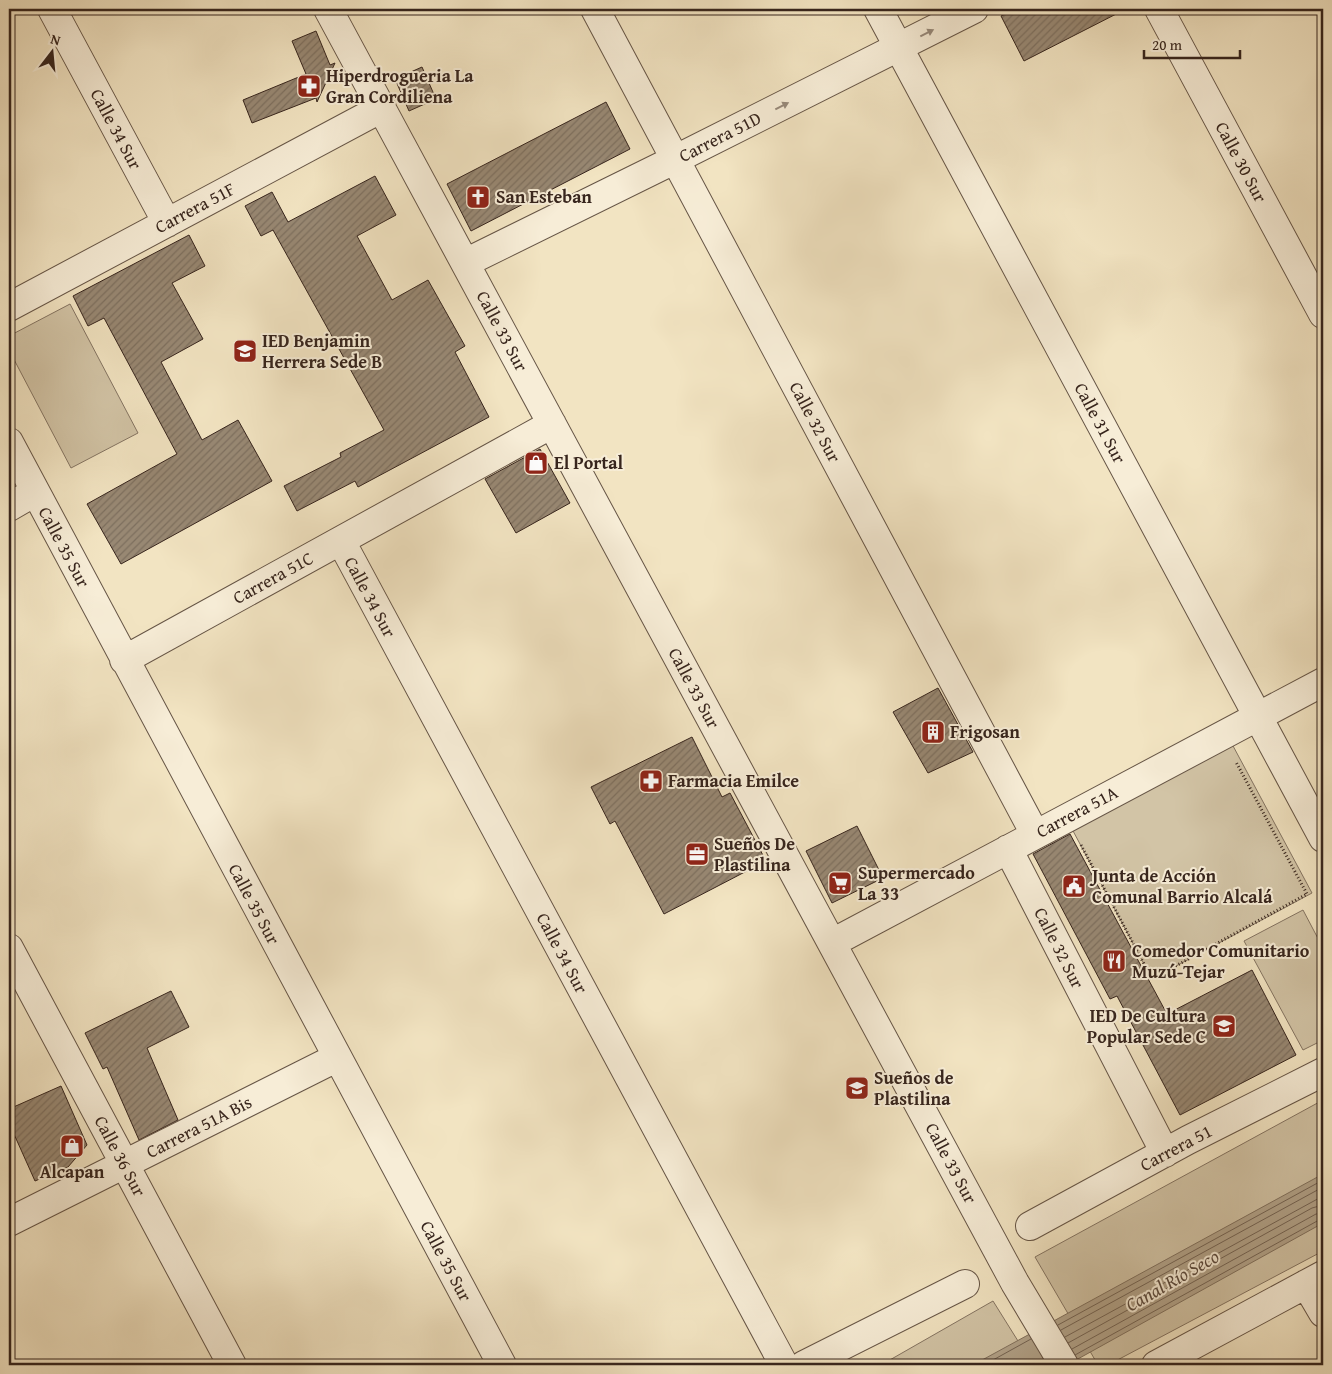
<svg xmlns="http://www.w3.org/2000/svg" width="1332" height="1374" viewBox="0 0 1332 1374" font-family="'Gentium Book Plus',serif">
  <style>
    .green { fill: #d2c4a6; stroke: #847462 }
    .water { fill: #b2a38a; stroke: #81715e }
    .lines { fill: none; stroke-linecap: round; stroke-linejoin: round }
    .shore { stroke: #746454; stroke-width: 1 }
    .building { fill: url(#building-hatch); stroke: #37251d }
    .minor-casing { stroke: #665546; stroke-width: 30 }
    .path { stroke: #37251d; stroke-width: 3; stroke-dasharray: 1 2.5; stroke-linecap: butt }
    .minor { stroke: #f7edd7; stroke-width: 28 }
    .oneway { fill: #97897a }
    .labels { text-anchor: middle; stroke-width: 4; stroke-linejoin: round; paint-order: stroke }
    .poi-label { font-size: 18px; font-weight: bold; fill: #37251d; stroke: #f7edd7; text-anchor: start }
    .street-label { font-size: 18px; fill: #37251d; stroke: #f7edd7 }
    .water-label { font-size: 19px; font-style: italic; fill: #5c4b3e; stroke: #f7edd7 }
  </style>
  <defs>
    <pattern id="building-hatch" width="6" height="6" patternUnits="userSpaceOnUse" patternTransform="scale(1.25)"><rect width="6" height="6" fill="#988873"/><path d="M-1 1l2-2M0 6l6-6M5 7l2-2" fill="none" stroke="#7d6f5e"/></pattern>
  </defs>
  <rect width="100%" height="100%" fill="#f2e4c2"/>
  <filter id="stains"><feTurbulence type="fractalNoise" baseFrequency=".004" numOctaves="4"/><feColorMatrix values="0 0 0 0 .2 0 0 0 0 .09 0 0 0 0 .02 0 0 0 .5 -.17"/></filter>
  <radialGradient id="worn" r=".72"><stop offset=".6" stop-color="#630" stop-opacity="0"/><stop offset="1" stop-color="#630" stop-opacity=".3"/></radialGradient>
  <path class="green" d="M 70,304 L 138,433 L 71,468 L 9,350 L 9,336 Z
    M 1232,744 L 1312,893 L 1152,979 L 1072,829 Z
    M 1303,910 L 1323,948 L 1323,1040 L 1303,1050 L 1244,941 Z
    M 1323,1100 L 1323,1251 L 1108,1365 L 1098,1365 L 1035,1257 Z
    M 993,1301 L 1033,1365 L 881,1365 Z"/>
  <path class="water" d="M 1323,1174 L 1323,1223 L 1067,1365 L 973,1365 Z"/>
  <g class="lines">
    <path class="shore" d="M 1058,1325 L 1323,1180
      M 1061,1330 L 1323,1187
      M 1065,1337 L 1323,1196
      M 1068,1343 L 1312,1208 L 1323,1205
      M 1072,1349 L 1316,1214 L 1323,1213
      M 1075,1355 L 1319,1220 L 1323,1219
      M 984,1365 L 1031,1339"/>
  </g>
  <path class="building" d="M 1016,9 L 1126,9 L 1024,61 L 1001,16 Z
    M 316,31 L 330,65 L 335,63 L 317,102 L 316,98 L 252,123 L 243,100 L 306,74 L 292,41 Z
    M 422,67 L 436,99 L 409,111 L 395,79 Z
    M 606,102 L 630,149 L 471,231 L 447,184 Z
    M 375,176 L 396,215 L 357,236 L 392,300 L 428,280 L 465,346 L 455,352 L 489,417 L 358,487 L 355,481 L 297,511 L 284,486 L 341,457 L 340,453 L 384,430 L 273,230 L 261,236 L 245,206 L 272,192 L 288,222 Z
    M 189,235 L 205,266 L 172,283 L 203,339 L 161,362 L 202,440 L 238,420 L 272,481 L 121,564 L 87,504 L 177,454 L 104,318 L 88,326 L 73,296 Z
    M 540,449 L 570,503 L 516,533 L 485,479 Z
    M 938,688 L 973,752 L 928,773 L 893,712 Z
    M 692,737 L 722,797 L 730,793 L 766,861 L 664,914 L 615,821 L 610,824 L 591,787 Z
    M 857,826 L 883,878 L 832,903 L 806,851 Z
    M 1070,834 L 1167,1014 L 1252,970 L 1296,1055 L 1180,1115 L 1117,996 L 1110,999 L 1033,854 Z
    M 171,991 L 189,1027 L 147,1048 L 178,1120 L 139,1140 L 107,1067 L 103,1069 L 85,1033 Z
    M 61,1086 L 87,1145 L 68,1167 L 35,1181 L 9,1123 L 9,1109 Z"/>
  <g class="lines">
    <g class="minor-casing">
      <path id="minor" d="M 52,9 L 167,223
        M 328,9 L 1015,1283 L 1064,1365
        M 595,9 L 1035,834
        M 878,9 L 1323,838
        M 1159,9 L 1323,314
        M 465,263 L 676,159 L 974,9
        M 9,307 L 382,108
        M 9,442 L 502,1365
        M 9,507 L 35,492
        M 341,541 L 784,1365
        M 124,660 L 552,424
        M 1008,849 L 1165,1153
        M 832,943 L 1323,682
        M 9,948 L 232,1365
        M 9,1222 L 336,1058
        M 1030,1226 L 1188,1140 L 1323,1072
        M 1306,1284 L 1323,1313
        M 804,1365 L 965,1284
        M 1156,1365 L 1323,1275"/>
    </g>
    <path class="path" d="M 1081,845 L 1152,979 L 1307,894 L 1236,762"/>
    <use href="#minor" class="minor"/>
  </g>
  <defs><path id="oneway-solid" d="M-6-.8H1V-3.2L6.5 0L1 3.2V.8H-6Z" transform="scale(1.25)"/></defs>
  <g class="oneway">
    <use href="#oneway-solid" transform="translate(927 33) rotate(-27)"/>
    <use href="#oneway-solid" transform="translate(782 106) rotate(-27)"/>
  </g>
  <defs>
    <g id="pharmacy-square" transform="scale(1.25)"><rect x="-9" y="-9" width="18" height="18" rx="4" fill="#8f2418" stroke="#f7edd7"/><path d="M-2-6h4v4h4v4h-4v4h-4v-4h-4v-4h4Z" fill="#fff"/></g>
    <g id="church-square" transform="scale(1.25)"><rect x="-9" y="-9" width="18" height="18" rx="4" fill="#8f2418" stroke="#f7edd7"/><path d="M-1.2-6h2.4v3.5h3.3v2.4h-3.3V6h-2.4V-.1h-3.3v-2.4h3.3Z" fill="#fff"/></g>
    <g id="school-square" transform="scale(1.25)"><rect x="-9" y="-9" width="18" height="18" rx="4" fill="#8f2418" stroke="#f7edd7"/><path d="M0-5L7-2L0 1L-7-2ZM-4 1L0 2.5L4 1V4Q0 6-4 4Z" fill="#fff"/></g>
    <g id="shop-square" transform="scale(1.25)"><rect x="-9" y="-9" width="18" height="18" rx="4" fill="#8f2418" stroke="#f7edd7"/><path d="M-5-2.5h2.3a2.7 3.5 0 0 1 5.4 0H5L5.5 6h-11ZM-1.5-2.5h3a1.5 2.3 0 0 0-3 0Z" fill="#fff"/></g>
    <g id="building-square" transform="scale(1.25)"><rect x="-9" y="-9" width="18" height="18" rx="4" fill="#8f2418" stroke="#f7edd7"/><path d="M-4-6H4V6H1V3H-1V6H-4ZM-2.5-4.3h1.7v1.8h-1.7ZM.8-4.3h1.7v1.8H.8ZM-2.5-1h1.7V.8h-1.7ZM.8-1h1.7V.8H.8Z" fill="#fff"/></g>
    <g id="office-square" transform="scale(1.25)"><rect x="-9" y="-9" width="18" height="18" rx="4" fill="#8f2418" stroke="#f7edd7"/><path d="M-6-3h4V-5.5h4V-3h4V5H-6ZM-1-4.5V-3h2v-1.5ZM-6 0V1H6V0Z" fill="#fff"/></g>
    <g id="supermarket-square" transform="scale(1.25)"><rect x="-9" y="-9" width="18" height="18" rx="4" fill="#8f2418" stroke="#f7edd7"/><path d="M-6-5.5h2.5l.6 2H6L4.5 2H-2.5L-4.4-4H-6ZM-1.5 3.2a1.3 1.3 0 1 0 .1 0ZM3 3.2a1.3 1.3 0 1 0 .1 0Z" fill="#fff"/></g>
    <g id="civic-square" transform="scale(1.25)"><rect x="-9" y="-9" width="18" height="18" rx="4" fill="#8f2418" stroke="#f7edd7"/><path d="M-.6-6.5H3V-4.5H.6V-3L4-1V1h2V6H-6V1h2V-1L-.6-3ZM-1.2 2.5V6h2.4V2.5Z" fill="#fff"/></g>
    <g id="restaurant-square" transform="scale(1.25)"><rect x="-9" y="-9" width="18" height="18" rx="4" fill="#8f2418" stroke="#f7edd7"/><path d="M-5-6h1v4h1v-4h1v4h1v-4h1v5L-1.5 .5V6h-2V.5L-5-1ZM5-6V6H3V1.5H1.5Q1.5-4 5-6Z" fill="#fff"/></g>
  </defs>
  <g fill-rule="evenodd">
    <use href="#pharmacy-square" x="309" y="86"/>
    <use href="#church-square" x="478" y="197"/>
    <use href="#school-square" x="245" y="351"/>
    <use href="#shop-square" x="536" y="463"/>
    <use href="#building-square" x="933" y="732"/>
    <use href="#pharmacy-square" x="651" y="781"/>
    <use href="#office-square" x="697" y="854"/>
    <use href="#supermarket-square" x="840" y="883"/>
    <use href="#civic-square" x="1074" y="886"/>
    <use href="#restaurant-square" x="1114" y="961"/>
    <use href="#school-square" x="1224" y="1026"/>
    <use href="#school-square" x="857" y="1088"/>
    <use href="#shop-square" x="72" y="1146"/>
  </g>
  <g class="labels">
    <g class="poi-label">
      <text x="326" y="82">Hiperdrogueria La<tspan x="326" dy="21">Gran Cordiliena</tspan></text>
      <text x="496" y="203">San Esteban</text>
      <text x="262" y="347">IED Benjamin<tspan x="262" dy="21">Herrera Sede B</tspan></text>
      <text x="554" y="469">El Portal</text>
      <text x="950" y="738">Frigosan</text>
      <text x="668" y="787">Farmacia Emilce</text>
      <text x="714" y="850">Sueños De<tspan x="714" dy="21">Plastilina</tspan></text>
      <text x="858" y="879">Supermercado<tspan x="858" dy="21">La 33</tspan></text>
      <text x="1092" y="882">Junta de Acción<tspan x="1092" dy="21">Comunal Barrio Alcalá</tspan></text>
      <text x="1132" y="957">Comedor Comunitario<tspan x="1132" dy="21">Muzú-Tejar</tspan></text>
      <text x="1206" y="1022" text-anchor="end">IED De Cultura<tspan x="1206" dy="21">Popular Sede C</tspan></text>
      <text x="874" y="1084">Sueños de<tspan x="874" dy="21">Plastilina</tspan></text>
      <text x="72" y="1178" text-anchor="middle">Alcapan</text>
    </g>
    <g class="street-label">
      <text transform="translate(116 129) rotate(62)" y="6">Calle 34 Sur</text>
      <text transform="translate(720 137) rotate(-27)" y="6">Carrera 51D</text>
      <text transform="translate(1241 162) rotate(62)" y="6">Calle 30 Sur</text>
      <text transform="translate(195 208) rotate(-28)" y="6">Carrera 51F</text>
      <text transform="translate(502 331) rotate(62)" y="6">Calle 33 Sur</text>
      <text transform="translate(815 422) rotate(62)" y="6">Calle 32 Sur</text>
      <text transform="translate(1100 423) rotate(62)" y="6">Calle 31 Sur</text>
      <text transform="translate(64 547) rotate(62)" y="6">Calle 35 Sur</text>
      <text transform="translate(273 578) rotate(-29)" y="6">Carrera 51C</text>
      <text transform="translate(370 597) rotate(62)" y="6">Calle 34 Sur</text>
      <text transform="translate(694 688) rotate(62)" y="6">Calle 33 Sur</text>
      <text transform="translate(1077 812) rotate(-28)" y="6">Carrera 51A</text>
      <text transform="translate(254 904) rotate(62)" y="6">Calle 35 Sur</text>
      <text transform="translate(1059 948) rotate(63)" y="6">Calle 32 Sur</text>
      <text transform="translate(562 953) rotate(62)" y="6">Calle 34 Sur</text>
      <text transform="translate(199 1127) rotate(-27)" y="6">Carrera 51A Bis</text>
      <text transform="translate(1176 1148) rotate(-28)" y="6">Carrera 51</text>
      <text transform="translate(120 1156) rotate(62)" y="6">Calle 36 Sur</text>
      <text transform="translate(951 1163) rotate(62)" y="6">Calle 33 Sur</text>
      <text transform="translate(446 1261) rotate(62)" y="6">Calle 35 Sur</text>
    </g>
    <g class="water-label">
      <text transform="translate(1172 1280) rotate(-30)" y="7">Canal Río Seco</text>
    </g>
  </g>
  <rect width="1332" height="1374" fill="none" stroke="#f2e4c2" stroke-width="30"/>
  <rect x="10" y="10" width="1312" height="1354" fill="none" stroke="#37251d" stroke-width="2.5"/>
  <rect x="15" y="15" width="1302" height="1344" fill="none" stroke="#37251d"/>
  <g transform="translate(52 52) rotate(16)" stroke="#f7edd7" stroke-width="4" paint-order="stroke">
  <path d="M0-4L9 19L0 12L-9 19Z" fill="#37251d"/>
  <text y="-8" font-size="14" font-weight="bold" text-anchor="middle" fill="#37251d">N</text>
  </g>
  <path d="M1144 50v8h96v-8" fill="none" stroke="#37251d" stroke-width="2.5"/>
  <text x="1152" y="50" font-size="15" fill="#37251d" stroke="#f7edd7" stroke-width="4" paint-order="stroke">20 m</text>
  <rect width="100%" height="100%" filter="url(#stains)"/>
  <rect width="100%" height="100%" fill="url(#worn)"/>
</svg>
